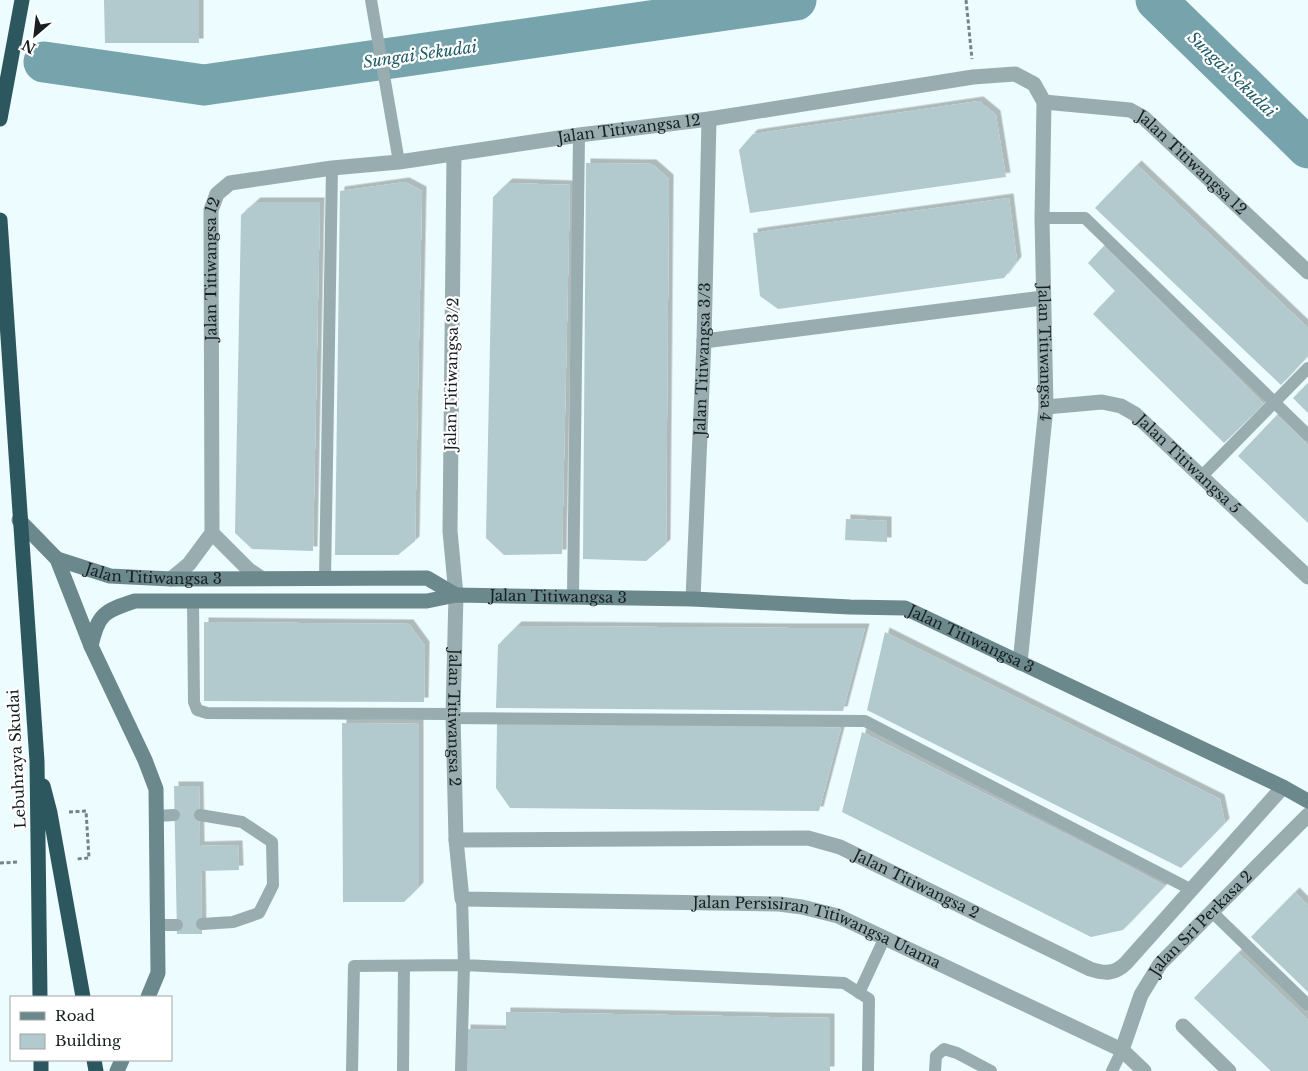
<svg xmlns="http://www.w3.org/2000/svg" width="1308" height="1071" viewBox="0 0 1308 1071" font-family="'Libre Baskerville',serif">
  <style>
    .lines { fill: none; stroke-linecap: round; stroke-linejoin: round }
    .river { stroke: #77a3ac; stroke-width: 41 }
    .building { fill: #b2c9ce; filter: url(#shadow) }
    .path { stroke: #778385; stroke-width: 3; stroke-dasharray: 4 2.5; stroke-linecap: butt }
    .lane { stroke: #99adb0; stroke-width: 12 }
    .street { stroke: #99adb0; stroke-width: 15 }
    .secondary { stroke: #6b888d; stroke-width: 15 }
    .highway { stroke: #2d575f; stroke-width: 15 }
    .labels { text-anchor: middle; stroke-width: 4.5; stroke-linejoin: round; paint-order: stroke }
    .street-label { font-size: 15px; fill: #171f21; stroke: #fff }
    .water-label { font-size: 16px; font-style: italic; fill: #1f5c66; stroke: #fff }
  </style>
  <defs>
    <filter id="shadow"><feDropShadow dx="4.5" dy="-4.5" stdDeviation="0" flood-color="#0004"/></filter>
  </defs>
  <rect width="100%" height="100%" fill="#edfcfe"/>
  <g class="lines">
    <path class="river" d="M 1156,0 L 1308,148
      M 44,62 L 204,85 L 796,0"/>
  </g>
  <path class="building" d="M 104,0 L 199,0 L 199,43 L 105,43 Z
    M 979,101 L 996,115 L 1006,177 L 750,213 L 739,150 L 753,134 Z
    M 586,163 L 652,164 L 669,179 L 666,544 L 646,561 L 583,559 Z
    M 1137,165 L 1308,328 L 1308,356 L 1281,385 L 1095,208 Z
    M 405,182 L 422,191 L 415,541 L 398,555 L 335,555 L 340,191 Z
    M 508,183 L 570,185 L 562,554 L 504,555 L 486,538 L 493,197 Z
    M 1009,198 L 1017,261 L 1004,278 L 778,309 L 760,296 L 753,233 Z
    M 256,202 L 320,202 L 313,551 L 252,549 L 235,533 L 241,215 Z
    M 1104,246 L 1264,404 L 1224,443 L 1093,314 L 1115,291 L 1088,263 Z
    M 1308,383 L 1308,413 L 1293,398 Z
    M 1277,415 L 1308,445 L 1308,523 L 1238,456 Z
    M 846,519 L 887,521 L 887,542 L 845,540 Z
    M 204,622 L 409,624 L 425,646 L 424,702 L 204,701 Z
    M 517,626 L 793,628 L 865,628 L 843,711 L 496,708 L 498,645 Z
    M 885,632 L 1220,799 L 1225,823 L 1181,868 L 867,710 Z
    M 342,723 L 419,724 L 419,887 L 404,902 L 343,902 Z
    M 497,724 L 793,726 L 841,728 L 819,811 L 510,808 L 496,788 Z
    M 862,732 L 1105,854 L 1165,886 L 1123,930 L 1091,937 L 842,812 Z
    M 174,786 L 199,786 L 200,846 L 238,845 L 239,870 L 201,871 L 202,934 L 177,934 Z
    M 1295,892 L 1308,905 L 1308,992 L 1251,937 Z
    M 1238,953 L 1308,1020 L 1308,1071 L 1271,1071 L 1194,998 Z
    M 506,1012 L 830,1018 L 830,1071 L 466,1071 L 466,1029 L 506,1030 Z"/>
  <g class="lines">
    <path class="path" d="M 966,0 L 972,59
      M 69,812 L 86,811 L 89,858 L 76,859
      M 0,863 L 19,862"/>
    <path class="lane" d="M 371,0 L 399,162
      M 1042,218 L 1085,218 L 1308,435
      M 1202,476 L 1308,368
      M 325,579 L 332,168
      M 573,596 L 579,135
      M 193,601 L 194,702 L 197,710 L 207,713 L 453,714
      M 453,718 L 865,721 L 1192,890
      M 200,815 L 242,822 L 272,842 L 273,885 L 259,913 L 233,922 L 202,924
      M 157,816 L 174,815
      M 1212,912 L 1308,1005
      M 159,925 L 177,925
      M 859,993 L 885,937
      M 352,1071 L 354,966 L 464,965 L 844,983 L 869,999 L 868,1071
      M 403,1071 L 404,966
      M 461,1071 L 464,965 L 462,899
      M 935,1071 L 936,1056 L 944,1049 L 957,1053 L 991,1071
      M 1112,1071 L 1122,1050"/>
    <g class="street">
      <path id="s1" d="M 1044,102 L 1130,110 L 1143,117 L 1308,272"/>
      <path id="s2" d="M 454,154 L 450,531 L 456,595 L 453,714 L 456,840 L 462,899 L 779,904 L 802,907 L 838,916 L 1122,1050 L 1144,1071"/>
      <path d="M 704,341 L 1043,298"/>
      <path id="s3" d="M 1046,407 L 1102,402 L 1121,406 L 1135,414 L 1308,577"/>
      <path d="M 212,533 L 249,570 L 261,578"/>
      <path id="s4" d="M 171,579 L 189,564 L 212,533 L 211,210 L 217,194 L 230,183 L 332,168 L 399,162 L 579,135 L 709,119 L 973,77 L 1015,74 L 1034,84 L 1044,102 L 1042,218 L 1046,407 L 1020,663"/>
      <path id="s5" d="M 693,599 L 704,341 L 709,119"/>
      <path id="s6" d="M 456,840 L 808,838 L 840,847 L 1090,969 C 1105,974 1115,974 1126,963 L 1283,787"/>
      <path d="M 1183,1026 L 1229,1071"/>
      <path id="s7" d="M 1122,1050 L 1141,995 L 1160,964 L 1308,815"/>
    </g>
    <g class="secondary">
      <path d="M 19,520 L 57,559 L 91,646 L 145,760 L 156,789 L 158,973 L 148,997"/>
      <path id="s8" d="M 57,559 L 110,576 L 171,579 L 427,578 L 456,595"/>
      <path id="s9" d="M 91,646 C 98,614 104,611 135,601 L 427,601 L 456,595 L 693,599 L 850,607 L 905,608 L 1283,787 L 1308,801"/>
      <path d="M 117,1071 L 122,1060"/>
    </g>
    <path class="highway" d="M 0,119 L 22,0
      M 0,220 L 37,761 L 40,997
      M 43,786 L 50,813 L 83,997
      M 41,1060 L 41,1071
      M 94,1060 L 96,1071"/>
  </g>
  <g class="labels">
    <g class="street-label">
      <text dy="5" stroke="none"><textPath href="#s4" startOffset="822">Jalan Titiwangsa 12</textPath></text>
      <text dy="5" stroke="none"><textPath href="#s1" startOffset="168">Jalan Titiwangsa 12</textPath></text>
      <text dy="5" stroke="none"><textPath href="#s4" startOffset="326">Jalan Titiwangsa 12</textPath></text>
      <text dy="5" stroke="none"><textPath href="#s4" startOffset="1505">Jalan Titiwangsa 4</textPath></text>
      <text dy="5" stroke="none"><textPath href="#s5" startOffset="240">Jalan Titiwangsa 3/3</textPath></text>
      <text transform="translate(452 374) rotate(-89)" y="5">Jalan Titiwangsa 3/2</text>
      <text dy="5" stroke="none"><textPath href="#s3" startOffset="165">Jalan Titiwangsa 5</textPath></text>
      <text dy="5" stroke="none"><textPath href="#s8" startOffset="99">Jalan Titiwangsa 3</textPath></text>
      <text dy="5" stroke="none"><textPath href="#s9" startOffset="492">Jalan Titiwangsa 3</textPath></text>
      <text dy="5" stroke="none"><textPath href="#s9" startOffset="912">Jalan Titiwangsa 3</textPath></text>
      <text dy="5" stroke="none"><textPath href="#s2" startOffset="564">Jalan Titiwangsa 2</textPath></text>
      <text transform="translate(17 759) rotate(-93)" y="5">Lebuhraya Skudai</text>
      <text dy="5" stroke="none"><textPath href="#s6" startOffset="470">Jalan Titiwangsa 2</textPath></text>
      <text dy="5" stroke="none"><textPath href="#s7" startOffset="152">Jalan Sri Perkasa 2</textPath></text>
      <text dy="5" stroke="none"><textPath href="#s2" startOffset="1106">Jalan Persisiran Titiwangsa Utama</textPath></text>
    </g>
    <g class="water-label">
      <text transform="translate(420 54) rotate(-8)" y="6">Sungai Sekudai</text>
      <text transform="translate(1232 74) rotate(44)" y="6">Sungai Sekudai</text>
    </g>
  </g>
  <rect x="10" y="996" width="162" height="65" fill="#ffffff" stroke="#a2a5a6"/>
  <rect x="20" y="1012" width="25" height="8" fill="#6b888d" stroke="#a2a5a6"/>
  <text x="55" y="1021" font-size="15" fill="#171f21">Road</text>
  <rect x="20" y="1034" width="25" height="15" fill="#b2c9ce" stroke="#a2a5a6"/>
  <text x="55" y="1046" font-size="15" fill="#171f21">Building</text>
  <g transform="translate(35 35) rotate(208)" stroke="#ffffff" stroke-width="4" paint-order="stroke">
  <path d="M0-4L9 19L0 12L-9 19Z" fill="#171f21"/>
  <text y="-8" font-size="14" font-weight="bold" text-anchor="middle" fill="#171f21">N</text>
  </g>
</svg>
